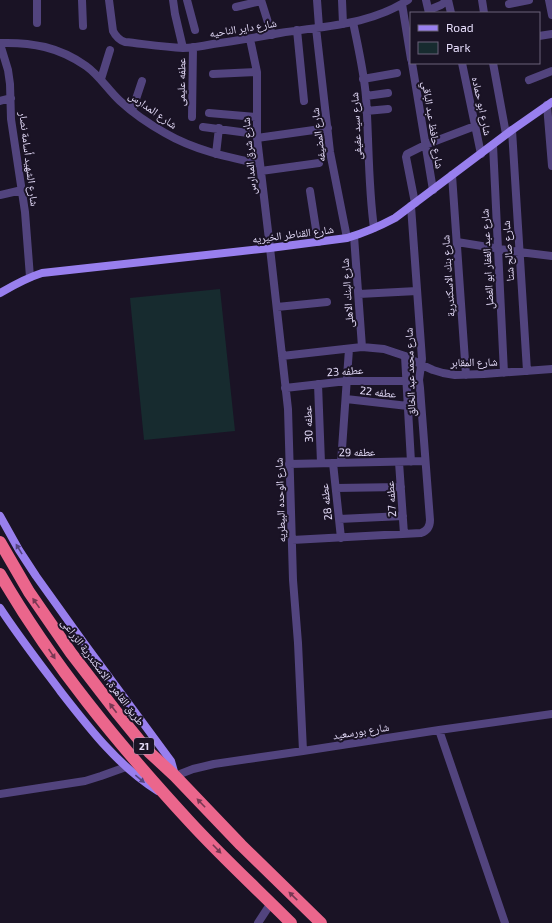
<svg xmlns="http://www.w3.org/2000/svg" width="552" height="923" viewBox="0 0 552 923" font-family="'Exo 2','Noto Naskh Arabic',sans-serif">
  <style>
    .green { fill: #172b2f }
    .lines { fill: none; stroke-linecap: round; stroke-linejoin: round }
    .street { stroke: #52447e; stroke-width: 8 }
    .secondary { stroke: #987fee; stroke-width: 8 }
    .highway { stroke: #eb668c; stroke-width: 12 }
    .oneway { fill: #53447f }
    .oneway2 { fill: #783853 }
    .labels { text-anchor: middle; stroke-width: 4; stroke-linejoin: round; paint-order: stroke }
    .shield { fill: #1a1325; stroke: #a8a0ba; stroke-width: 1 }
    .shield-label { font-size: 10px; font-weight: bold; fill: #e5dcfa }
    .street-label { font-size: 11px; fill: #e5dcfa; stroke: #1a1325 }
  </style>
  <rect width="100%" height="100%" fill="#1a1325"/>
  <path class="green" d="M 220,289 L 235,431 L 144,440 L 130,298 Z"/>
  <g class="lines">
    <path class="street" d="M 37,0 L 37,23
      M 82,0 L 83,26
      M 109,0 L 113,31 C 116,37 119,40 125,42 C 144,44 164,47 183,48 C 193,48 203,46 213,44 C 236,41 258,37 280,33 C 323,26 371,25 408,0
      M 173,0 L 175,14 L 183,48
      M 187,0 L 195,30
      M 261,0 L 272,35
      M 317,0 L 319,27
      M 342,0 L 343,24
      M 426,0 L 429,13
      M 448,0 L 451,13
      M 482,0 L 484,13
      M 549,0 L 552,15
      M 402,4 L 411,59
      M 509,4 L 529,0
      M 236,7 L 261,1
      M 429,10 L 441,5 L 448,0
      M 353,22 C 358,47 364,72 366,97 C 369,141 368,185 374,228
      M 316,28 L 330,152 L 347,238
      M 297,30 L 304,101
      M 539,36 L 552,34
      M 250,39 L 257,72 L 257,138 L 270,248 L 288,409 L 293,580 L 298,643 L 303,751
      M 0,43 C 32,42 59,47 86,66 C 100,76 108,90 120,101 C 133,113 149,124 165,133 C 194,150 227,157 260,164
      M 0,44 L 8,70 L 10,84 L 11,119 L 25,212 L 30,277
      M 412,63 L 433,190
      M 462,63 L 481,154
      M 493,63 L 506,134
      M 213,74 L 257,72
      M 101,79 L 110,50
      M 363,79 L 397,73
      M 529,80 L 552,71
      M 366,96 L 388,93
      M 0,101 L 11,98
      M 547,105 L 552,166
      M 132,111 L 142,81
      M 366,111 L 388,109
      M 209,113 L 256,117
      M 192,117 L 193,47
      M 203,127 L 256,134
      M 512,130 L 527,371
      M 257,138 L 328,128
      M 493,145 L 504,373
      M 216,154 L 219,128
      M 261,171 L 319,163
      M 452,175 L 466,375
      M 310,191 L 318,242
      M 0,195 L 22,190
      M 415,203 L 406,157 L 407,154 L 425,145 L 475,126
      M 354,236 L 362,347
      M 457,242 L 519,252 L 552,256
      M 359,294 L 417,291
      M 277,307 L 327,302
      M 282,356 L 362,347 L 384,349 L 405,356 L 422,365 L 433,370 L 443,373 L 455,375 L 484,374 L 552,369
      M 405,356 L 411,462
      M 318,384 L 321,463
      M 285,388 L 347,381 L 407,381
      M 346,399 L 408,406
      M 399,462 L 404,534
      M 333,463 L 341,538
      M 341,463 L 349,349
      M 289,464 L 425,461
      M 336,488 L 401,487
      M 339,519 L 403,516
      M 292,540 L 421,533 C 427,531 430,527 430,520 L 420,388 L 419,380 L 422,359 L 411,206
      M 439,730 L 505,923
      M 175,776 L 193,769 L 214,764 L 303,751 L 439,730 L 552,714
      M 0,794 L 85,781 L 101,776 L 126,767
      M 258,923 L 271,903"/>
    <path class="secondary" d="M 0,293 C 14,285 26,278 42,273 L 270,248 L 347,238 C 364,233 380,226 395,218 L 512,130 L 552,102
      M 0,516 L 19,550 L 36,576 L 84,643 L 171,761 L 175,775
      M 0,608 C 19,637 40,664 61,692 C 89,728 119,767 158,791"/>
    <path class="highway" d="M 0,542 L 29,592 L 71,653 L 118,714 L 149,752 L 175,776 L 241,845 L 321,923
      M 0,574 C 52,664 119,745 189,821 C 221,856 257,889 291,923"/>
  </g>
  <defs><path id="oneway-solid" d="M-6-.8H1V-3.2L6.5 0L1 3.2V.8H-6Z"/></defs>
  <g class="oneway">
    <use href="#oneway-solid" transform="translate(19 549) rotate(-121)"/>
    <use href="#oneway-solid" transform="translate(140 779) rotate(39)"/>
  </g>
  <g class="oneway2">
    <use href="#oneway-solid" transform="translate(36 603) rotate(-125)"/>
    <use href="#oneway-solid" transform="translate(52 654) rotate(56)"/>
    <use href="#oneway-solid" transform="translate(113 708) rotate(-127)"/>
    <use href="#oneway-solid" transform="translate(201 803) rotate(-134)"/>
    <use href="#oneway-solid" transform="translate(217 849) rotate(46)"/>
    <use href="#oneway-solid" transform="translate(293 896) rotate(-136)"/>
  </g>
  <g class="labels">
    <rect class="shield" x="134" y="738" width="20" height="16" rx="3"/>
    <g class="shield-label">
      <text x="144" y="750">21</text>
    </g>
    <g class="street-label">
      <text transform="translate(243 28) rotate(-9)" y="4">شارع داير الناحيه</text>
      <text transform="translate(181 82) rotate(-89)" y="4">عطفه عليمى</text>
      <text transform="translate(482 106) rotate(78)" y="4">شارع ابو حماده</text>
      <text transform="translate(153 110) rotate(35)" y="4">شارع المدارس</text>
      <text transform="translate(433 125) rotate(81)" y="4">شارع حافظ عبد الباقي</text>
      <text transform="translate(356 126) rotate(-93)" y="4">شارع سيد عفيفى</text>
      <text transform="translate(318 135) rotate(-97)" y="4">شارع المضيفه</text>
      <text transform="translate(249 156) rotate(-95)" y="4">شارع شرق المدارس</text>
      <text transform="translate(29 159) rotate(83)" y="4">شارع الشهيد أسامة نصار</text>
      <text transform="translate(293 234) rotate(-7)" y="4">شارع القناطر الخيريه</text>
      <text transform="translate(508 251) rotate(-94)" y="4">شارع صالح شتا</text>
      <text transform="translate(487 259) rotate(-93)" y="4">شارع عبد الغفار ابو الفضل</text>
      <text transform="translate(448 276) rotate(-94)" y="4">شارع بنك الاسكندرية</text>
      <text transform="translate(347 293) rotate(-94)" y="4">شارع البنك الاهلى</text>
      <text transform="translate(474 362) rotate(-1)" y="4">شارع المقابر</text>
      <text transform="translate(345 371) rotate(-4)" y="4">عطفه 23</text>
      <text transform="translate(410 372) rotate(-92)" y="4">شارع محمد عبد الخالق</text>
      <text transform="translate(378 392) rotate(6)" y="4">عطفه 22</text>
      <text transform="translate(308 424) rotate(-92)" y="4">عطفه 30</text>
      <text transform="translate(357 452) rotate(-1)" y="4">عطفه 29</text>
      <text transform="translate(391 499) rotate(-94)" y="4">عطفه 27</text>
      <text transform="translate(280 500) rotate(-92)" y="4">شارع الوحده البيطريه</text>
      <text transform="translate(326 502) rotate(-97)" y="4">عطفه 28</text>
      <text transform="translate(103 672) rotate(53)" y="4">طريق القاهرة, الاسكندرية الزراعى</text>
      <text transform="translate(361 731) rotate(-9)" y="4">شارع بورسعيد</text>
    </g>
  </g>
  <rect x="410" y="12" width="130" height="52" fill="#1a1325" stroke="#6b637a"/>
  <rect x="418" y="25" width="20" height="6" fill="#987fee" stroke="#6b637a"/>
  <text x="446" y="32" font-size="12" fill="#e5dcfa">Road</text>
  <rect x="418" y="42" width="20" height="12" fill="#172b2f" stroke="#6b637a"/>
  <text x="446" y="52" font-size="12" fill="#e5dcfa">Park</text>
</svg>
